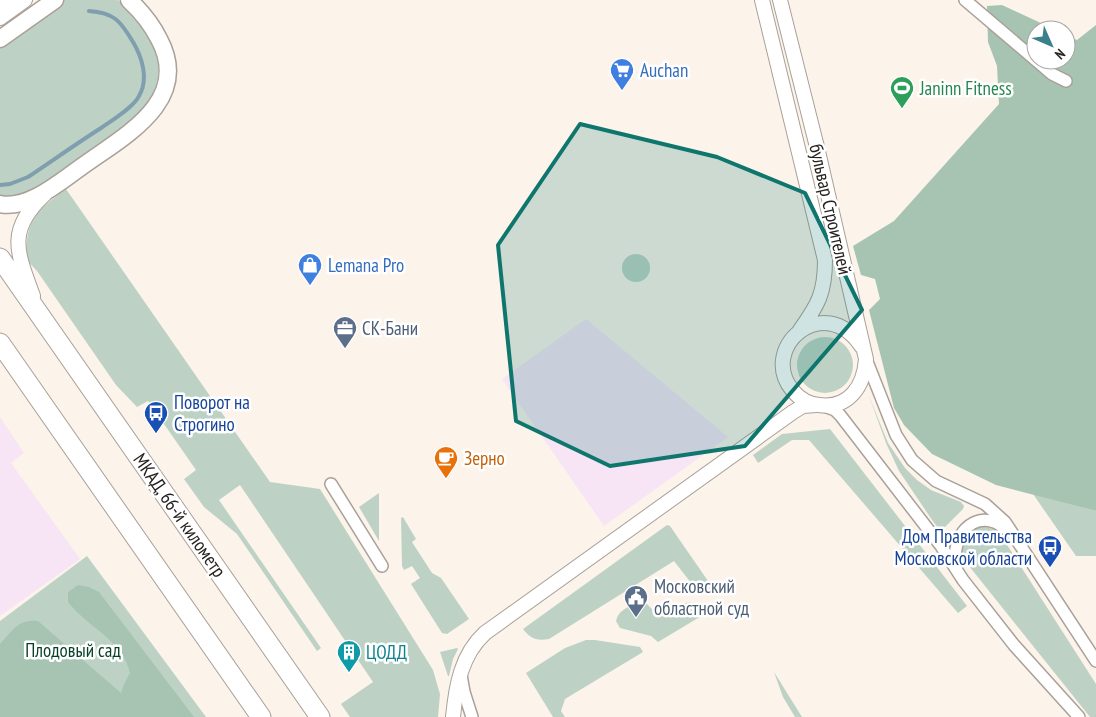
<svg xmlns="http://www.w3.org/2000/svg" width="1096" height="717" viewBox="0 0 1096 717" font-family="'PT Sans Narrow',sans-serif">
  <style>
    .industrial { fill: #f7e4f5 }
    .green { fill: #bdd2c5 }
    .forest { fill: #a6c4b1 }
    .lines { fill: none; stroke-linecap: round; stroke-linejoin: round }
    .stream { stroke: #7f9eae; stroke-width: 4 }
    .minor-casing { stroke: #a9a199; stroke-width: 14 }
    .tertiary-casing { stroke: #a9a199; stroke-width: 16 }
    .secondary-casing { stroke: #a9a199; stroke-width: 19 }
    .trunk-casing { stroke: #a9a199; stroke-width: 21 }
    .minor { stroke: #fff; stroke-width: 11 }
    .tertiary { stroke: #fff; stroke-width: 14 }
    .secondary { stroke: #fff; stroke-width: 16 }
    .trunk { stroke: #fff; stroke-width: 19 }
    .marked { fill: #0f766e; fill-opacity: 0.2; stroke: #0f766e; stroke-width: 4; stroke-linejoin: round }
    .labels { text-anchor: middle; stroke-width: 5; stroke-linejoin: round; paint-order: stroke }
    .shop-label { font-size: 19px; fill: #366cbe; stroke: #fff; text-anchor: start }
    .leisure-label { font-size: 19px; fill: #27864d; stroke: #fff; text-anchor: start }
    .street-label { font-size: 19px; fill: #25221f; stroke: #fff }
    .service-label { font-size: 19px; fill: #4e5e75; stroke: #fff; text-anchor: start }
    .transit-label { font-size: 19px; fill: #164399; stroke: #fff; text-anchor: start }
    .food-label { font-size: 19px; fill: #c56008; stroke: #fff; text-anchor: start }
    .park-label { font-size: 19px; fill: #063f26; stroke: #fff }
    .culture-label { font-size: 19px; fill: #0d838f; stroke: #fff; text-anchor: start }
  </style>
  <rect width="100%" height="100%" fill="#fcf3eb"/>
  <path class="industrial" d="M 586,319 L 728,437 L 604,526 L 502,379 Z
    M 0,417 L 24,453 L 11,463 L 80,559 L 0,616 Z"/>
  <path class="green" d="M 63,0 L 118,0 L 125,6 L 141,26 L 153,46 L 158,61 L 160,78 L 157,91 L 140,115 L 37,188 C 25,194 14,199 0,196 L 0,45 Z
    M 66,189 L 270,482 L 320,489 L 433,670 L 440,694 L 438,717 L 350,717 L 341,704 L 373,682 L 240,485 L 219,500 L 321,648 L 317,651 L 237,534 L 204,507 L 184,479 L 196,470 L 148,401 L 137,407 L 116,385 L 37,271 L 26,259 C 26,219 35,212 66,189 Z
    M622 268a14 14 0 1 1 28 0a14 14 0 1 1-28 0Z
    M797 365a28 28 0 1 1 56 0a28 28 0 1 1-56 0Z
    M 869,396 L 888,443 L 905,468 L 917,480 L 931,490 L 961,502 L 964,506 L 963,509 L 943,529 L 938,528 L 930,517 L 899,471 L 886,443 Z
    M 830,429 L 967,606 L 958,613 L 809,440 L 792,440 L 758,463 L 753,455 L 782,434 Z
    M 379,493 L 379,541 L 359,507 Z
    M 1033,494 L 1096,511 L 1096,556 L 1076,556 Z
    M 403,517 L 416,539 L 412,542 L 432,573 L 441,578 L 469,619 L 447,634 L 442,633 L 411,584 L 420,578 L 412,566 L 404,570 L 402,566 L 401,518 Z
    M 667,525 L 670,526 L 717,594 L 695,588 L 674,561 L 549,639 C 536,641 531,639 523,629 Z
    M 983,526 L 993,529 L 1002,537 L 1096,684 L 1096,717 L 1090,717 L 961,556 C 960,538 967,531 983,526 Z
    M 87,556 L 206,717 L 0,717 L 0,621 Z
    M 638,602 L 646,603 L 660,617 C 677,607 692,592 708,612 L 658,642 L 651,636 L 620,628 L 616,621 C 618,610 629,607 638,602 Z
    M 586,640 L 595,640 L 640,647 L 643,652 L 565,699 L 561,711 L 565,717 L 553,717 L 526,673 L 565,648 Z
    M 457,648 L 458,649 L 453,659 L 449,676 L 448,676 L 440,652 Z
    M 774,672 L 802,717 L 795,717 L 783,697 Z"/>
  <path class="forest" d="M 1002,5 L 1056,30 L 1036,30 L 1036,60 L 1066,60 L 1066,35 L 1077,40 L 1096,25 L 1096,511 L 996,485 L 932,454 L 904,425 L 894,408 L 869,310 L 880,299 L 875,279 L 861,275 L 853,246 L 894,221 L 999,104 L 997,66 L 988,42 L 987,6 Z
    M 78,585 L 89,587 L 99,592 L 194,717 L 0,717 L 0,644 C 13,630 18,619 38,621 L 121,693 L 124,684 L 130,673 C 123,640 87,627 68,602 L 68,592 Z"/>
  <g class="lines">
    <path class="stream" d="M 0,185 L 10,184 L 28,177 C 52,161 76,144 101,128 C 111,121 134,107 139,96 C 149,79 142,57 133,42 C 120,20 114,13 89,11"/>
    <g class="minor-casing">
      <path id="minor" d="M 965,0 L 1052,74 L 1066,81
        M 866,359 L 896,435 L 912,460 L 936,481 L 985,504 L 1005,522 L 1096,661
        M 824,406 L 835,410 L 840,415 L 941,546 L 963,580 L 1014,645 L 1079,717
        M 331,484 L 382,566
        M 957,565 C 950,543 968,513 994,522 C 999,524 1003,527 1007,530
        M 461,675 L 464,692 L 472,717"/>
    </g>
    <g class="tertiary-casing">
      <path id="tertiary" d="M 762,0 L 825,260 C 825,293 818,305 800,330
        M 780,0 L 817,147 L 866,359 C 864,386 849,409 819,405 C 808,404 799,398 793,391 C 757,349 824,289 862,347
        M 0,18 L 25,0
        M 33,296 C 17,252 6,230 45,194
        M 453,717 C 456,686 461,655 485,633 L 793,412 L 803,406 L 816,405"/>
    </g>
    <g class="secondary-casing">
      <path id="secondary" d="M 0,10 L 7,0
        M 0,39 L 55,0
        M 0,204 C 29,210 62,180 84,165 C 126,135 192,100 159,39 C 151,23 142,12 129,0"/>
    </g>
    <g class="trunk-casing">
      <path id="trunk" d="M 0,258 L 320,717
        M 0,343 L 261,717"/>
    </g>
    <use href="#minor" class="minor"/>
    <use href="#tertiary" class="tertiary"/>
    <use href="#secondary" class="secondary"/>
    <use href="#trunk" class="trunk"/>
  </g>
  <path class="marked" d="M 580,124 L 717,157 L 805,193 L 862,310 L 745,446 L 610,466 L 516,421 L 498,245 Z"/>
  <defs>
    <g id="supermarket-pin" transform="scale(1.25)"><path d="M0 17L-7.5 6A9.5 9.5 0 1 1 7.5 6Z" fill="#3f7fe0" stroke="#fff"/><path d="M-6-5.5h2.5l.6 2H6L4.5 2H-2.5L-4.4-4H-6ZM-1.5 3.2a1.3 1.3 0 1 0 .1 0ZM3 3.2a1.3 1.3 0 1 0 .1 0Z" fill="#fff"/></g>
    <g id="stadium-pin" transform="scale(1.25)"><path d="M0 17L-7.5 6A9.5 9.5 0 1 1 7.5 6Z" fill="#2e9e5b" stroke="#fff"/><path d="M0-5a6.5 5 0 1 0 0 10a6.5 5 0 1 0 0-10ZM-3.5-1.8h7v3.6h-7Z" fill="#fff"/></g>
    <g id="shop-pin" transform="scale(1.25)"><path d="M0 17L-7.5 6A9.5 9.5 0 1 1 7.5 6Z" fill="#3f7fe0" stroke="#fff"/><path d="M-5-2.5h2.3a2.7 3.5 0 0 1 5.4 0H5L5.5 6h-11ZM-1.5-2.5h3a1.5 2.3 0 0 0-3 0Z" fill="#fff"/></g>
    <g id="office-pin" transform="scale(1.25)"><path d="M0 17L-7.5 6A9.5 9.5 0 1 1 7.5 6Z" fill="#5c6f8a" stroke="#fff"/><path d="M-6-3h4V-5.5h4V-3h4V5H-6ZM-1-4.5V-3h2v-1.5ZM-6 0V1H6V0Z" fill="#fff"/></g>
    <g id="bus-pin" transform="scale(1.25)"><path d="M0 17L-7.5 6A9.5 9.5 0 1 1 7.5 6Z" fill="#1a4fb4" stroke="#fff"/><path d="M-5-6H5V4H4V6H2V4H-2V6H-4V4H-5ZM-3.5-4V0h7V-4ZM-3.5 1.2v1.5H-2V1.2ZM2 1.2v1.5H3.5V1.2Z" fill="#fff"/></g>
    <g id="cafe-pin" transform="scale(1.25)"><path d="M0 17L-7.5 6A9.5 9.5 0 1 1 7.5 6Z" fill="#e8710a" stroke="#fff"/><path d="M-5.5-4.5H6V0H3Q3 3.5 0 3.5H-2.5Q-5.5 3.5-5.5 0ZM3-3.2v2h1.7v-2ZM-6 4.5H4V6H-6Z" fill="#fff"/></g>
    <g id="civic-pin" transform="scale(1.25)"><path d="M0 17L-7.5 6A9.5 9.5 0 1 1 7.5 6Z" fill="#5c6f8a" stroke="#fff"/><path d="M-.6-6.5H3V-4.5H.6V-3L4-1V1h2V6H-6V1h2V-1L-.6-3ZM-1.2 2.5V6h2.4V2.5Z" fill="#fff"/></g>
    <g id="building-pin" transform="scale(1.25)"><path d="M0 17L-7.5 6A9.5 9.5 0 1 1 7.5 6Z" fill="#0f9aa8" stroke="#fff"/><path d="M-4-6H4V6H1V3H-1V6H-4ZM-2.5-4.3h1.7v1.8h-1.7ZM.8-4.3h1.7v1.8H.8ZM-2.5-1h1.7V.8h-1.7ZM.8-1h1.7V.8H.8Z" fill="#fff"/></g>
  </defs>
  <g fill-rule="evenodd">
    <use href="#supermarket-pin" x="622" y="70"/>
    <use href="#stadium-pin" x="902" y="88"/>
    <use href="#shop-pin" x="310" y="265"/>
    <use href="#office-pin" x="345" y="328"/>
    <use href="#bus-pin" x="156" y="413"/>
    <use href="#cafe-pin" x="446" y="458"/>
    <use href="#bus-pin" x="1050" y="547"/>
    <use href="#civic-pin" x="636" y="597"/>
    <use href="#building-pin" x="349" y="652"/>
  </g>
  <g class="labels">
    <g class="shop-label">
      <text x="640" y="77">Auchan</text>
      <text x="328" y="272">Lemana Pro</text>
    </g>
    <g class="leisure-label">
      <text x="920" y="95">Janinn Fitness</text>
    </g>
    <g class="street-label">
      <text transform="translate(831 209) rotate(77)" y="7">бульвар Строителей</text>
      <text transform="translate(180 515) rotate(55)" y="7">МКАД, 66-й километр</text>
    </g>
    <g class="service-label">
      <text x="362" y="335">СК-Бани</text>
      <text x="654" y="593">Московский<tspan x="654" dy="22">областной суд</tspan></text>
    </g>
    <g class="transit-label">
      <text x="174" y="409">Поворот на<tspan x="174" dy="22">Строгино</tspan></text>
      <text x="1032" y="543" text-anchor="end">Дом Правительства<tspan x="1032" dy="22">Московской области</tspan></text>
    </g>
    <g class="food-label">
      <text x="464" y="465">Зерно</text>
    </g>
    <g class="park-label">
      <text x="73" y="657">Плодовый сад</text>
    </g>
    <g class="culture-label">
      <text x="366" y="659">ЦОДД</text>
    </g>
  </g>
  <g transform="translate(1051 45) rotate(135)"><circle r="24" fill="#ffffff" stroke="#a8a7a5"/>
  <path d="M0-4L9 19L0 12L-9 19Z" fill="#3b818b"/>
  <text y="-8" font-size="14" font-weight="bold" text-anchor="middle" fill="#25221f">N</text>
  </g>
</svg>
